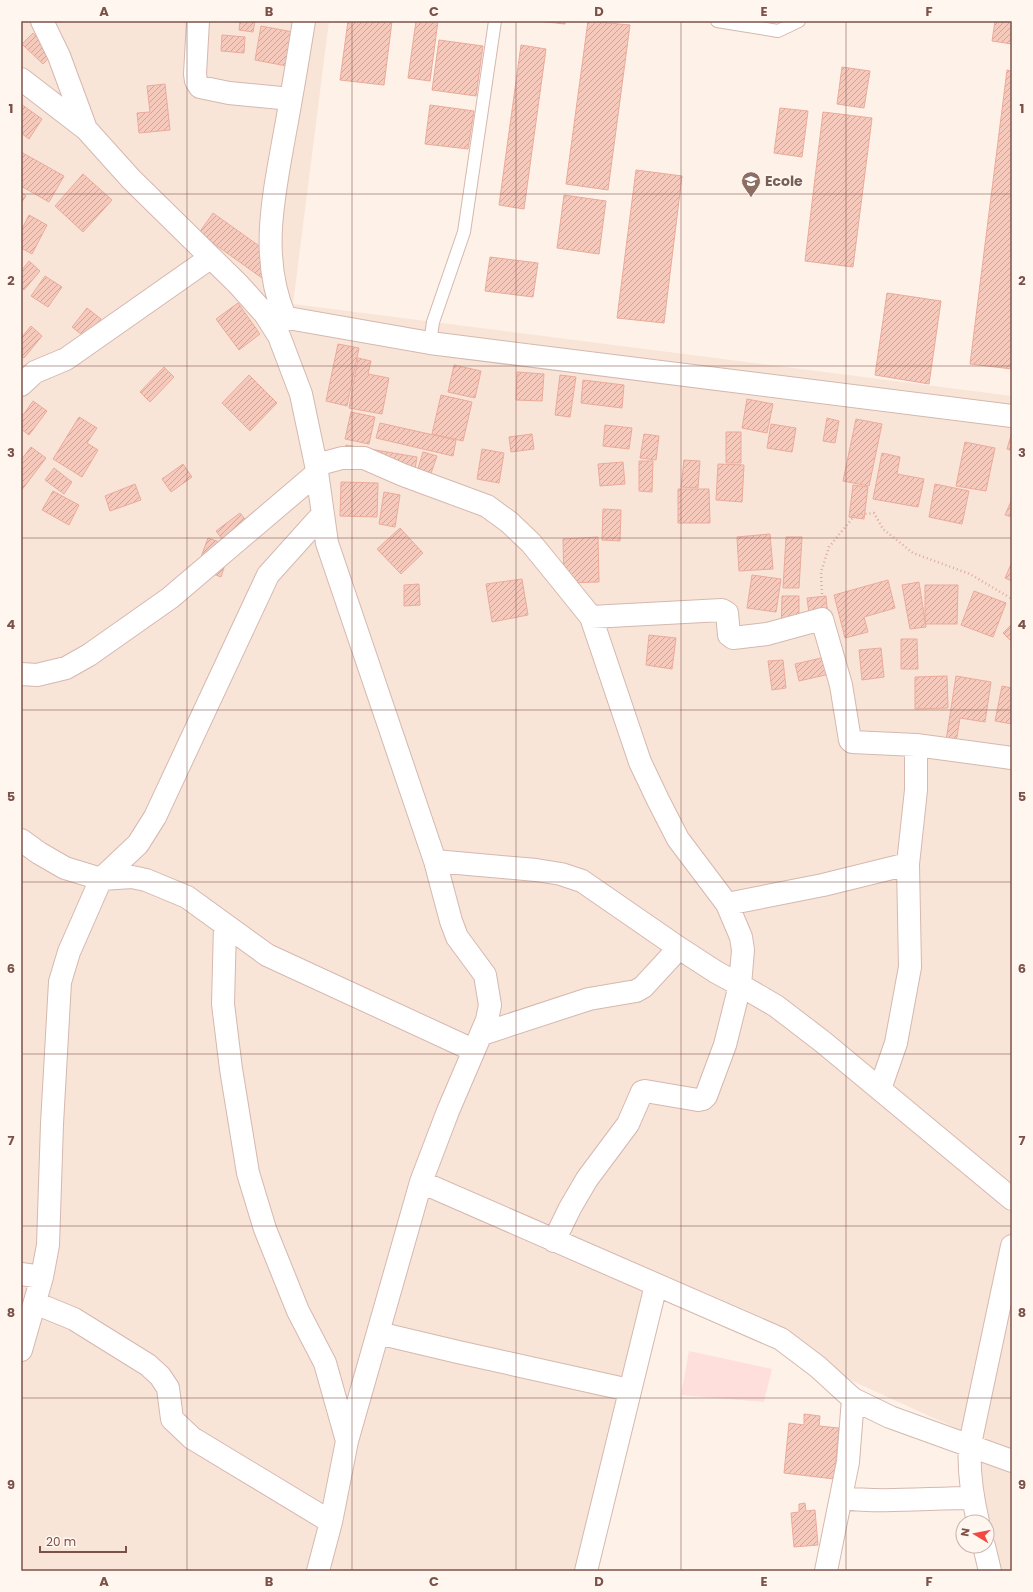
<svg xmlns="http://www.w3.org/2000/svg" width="1033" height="1592" viewBox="0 0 1033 1592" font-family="Poppins,sans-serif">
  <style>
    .residential { fill: #f9e4d8 }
    .commercial { fill: #ffdfdb }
    .building { fill: url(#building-hatch); stroke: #ebab9b }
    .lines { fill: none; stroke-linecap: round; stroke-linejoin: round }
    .lane-casing { stroke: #d5b8af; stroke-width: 14 }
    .street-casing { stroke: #d5b8af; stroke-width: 24 }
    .path { stroke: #dcab9f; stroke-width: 2.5; stroke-dasharray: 1 3; stroke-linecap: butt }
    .lane { stroke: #fff; stroke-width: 12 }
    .street { stroke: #fff; stroke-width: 22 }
    .grid { fill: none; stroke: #7c5148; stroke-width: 1; stroke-opacity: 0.55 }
    .labels { text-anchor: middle; stroke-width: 3; stroke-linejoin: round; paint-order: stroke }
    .education-label { font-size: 14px; font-weight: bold; fill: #785e54; stroke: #fff6f0; text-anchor: start }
    .neatline { fill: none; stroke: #7c5148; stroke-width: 1.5 }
    .grid-label { font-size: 13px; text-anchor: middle; font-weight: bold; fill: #7c5148 }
  </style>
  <defs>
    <pattern id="building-hatch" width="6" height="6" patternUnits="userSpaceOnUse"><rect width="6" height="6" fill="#f6c9bd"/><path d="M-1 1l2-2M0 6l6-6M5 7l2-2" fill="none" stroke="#cca69c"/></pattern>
  </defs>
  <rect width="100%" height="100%" fill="#fef1e8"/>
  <path class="residential" d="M 21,21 L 329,21 L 293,304 L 1012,396 L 1012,1571 L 990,1571 L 987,1522 L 969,1434 L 661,1294 L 590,1571 L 21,1571 Z"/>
  <path class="commercial" d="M 689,1351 L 772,1369 L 764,1402 L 681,1395 Z"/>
  <path class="building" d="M 240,21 L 255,21 L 253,32 L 239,30 Z
    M 348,21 L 392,21 L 384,85 L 340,80 Z
    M 416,21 L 438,21 L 430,81 L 408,78 Z
    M 538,21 L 565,21 L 565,24 Z
    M 588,21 L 630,25 L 608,190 L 566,184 Z
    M 995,21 L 1012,21 L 1012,44 L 992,41 Z
    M 261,26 L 293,32 L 287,66 L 255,60 Z
    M 33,33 L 53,54 L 43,64 L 22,44 Z
    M 222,35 L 245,37 L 244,53 L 221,51 Z
    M 439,40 L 483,46 L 476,96 L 432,90 Z
    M 521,45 L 546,49 L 524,209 L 499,205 Z
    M 842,67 L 870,71 L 864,108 L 837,104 Z
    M 1007,70 L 1012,71 L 1012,369 L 970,364 Z
    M 165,84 L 170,130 L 139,133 L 137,113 L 150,112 L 147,86 Z
    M 21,104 L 42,119 L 29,139 L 21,133 Z
    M 430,105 L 474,111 L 468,149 L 425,144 Z
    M 780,108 L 808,111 L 802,157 L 774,153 Z
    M 823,112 L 872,118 L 853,267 L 805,261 Z
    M 21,152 L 64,176 L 49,202 L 21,186 Z
    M 636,170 L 682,176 L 664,323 L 617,318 Z
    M 83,174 L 112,200 L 83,232 L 55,206 Z
    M 21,192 L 26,196 L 21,203 Z
    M 564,195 L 606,201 L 599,254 L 557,248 Z
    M 213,213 L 276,258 L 262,278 L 199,233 Z
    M 29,215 L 47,225 L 32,254 L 21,248 L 21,231 Z
    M 490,257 L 538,263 L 533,297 L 485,291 Z
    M 29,261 L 40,271 L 24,290 L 21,287 L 21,271 Z
    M 45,276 L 62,287 L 48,307 L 31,296 Z
    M 887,293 L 941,301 L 929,384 L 875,375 Z
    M 238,303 L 260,334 L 239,350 L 216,319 Z
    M 87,308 L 101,319 L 86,338 L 72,327 Z
    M 31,326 L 42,336 L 24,358 L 21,356 L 21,338 Z
    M 338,344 L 359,348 L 347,406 L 326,401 Z
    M 358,358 L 371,361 L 368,374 L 389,378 L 382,414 L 349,408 Z
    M 454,365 L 481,371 L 475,398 L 448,392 Z
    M 164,367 L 174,377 L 150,402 L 140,392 Z
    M 517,372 L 544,374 L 542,401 L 516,400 Z
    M 249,375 L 277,403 L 250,431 L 222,403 Z
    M 560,375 L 576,377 L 570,417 L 555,415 Z
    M 583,380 L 624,385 L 622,408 L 581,403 Z
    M 441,395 L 472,402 L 463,441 L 432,434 Z
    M 747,399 L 773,404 L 767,433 L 742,428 Z
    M 33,401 L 47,411 L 29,435 L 21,429 L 21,418 Z
    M 351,412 L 375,417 L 369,444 L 345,439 Z
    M 79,417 L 97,428 L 87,443 L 98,450 L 82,477 L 53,459 Z
    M 827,418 L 839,421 L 835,443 L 823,441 Z
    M 856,419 L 882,424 L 869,486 L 843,481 Z
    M 380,423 L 456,440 L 453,456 L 376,438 Z
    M 771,424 L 796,428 L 792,452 L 767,448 Z
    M 605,425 L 632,428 L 629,449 L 603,446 Z
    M 726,432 L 741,432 L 741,463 L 726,463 Z
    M 1012,432 L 1012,451 L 1007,449 Z
    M 532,434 L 534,449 L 511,452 L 509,437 Z
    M 644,434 L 659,436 L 656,460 L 640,458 Z
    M 965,442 L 995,448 L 986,491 L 956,486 Z
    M 346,445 L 417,457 L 414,476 L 343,465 Z
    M 31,447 L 46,458 L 21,491 L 21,460 Z
    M 482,449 L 504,453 L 499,483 L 477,479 Z
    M 423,452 L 437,456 L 428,482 L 415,478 Z
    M 882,453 L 900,457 L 897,474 L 924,479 L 918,507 L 873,499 Z
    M 684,460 L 700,461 L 698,488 L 681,487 Z
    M 639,461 L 653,461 L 652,492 L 639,491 Z
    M 623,462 L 625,484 L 600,486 L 598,464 Z
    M 183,464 L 192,477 L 171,492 L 162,479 Z
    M 718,464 L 744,465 L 742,502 L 716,500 Z
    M 54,468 L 72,482 L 64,494 L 45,480 Z
    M 341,482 L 378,483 L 377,517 L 340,516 Z
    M 135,484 L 141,500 L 110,511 L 105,496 Z
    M 935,484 L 969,491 L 962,524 L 929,517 Z
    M 853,485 L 868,487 L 864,519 L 849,517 Z
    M 678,489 L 709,489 L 710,523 L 678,523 Z
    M 53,491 L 79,505 L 69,525 L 42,510 Z
    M 384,492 L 400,495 L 395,527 L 379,524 Z
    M 1012,499 L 1012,517 L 1005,515 Z
    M 603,509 L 621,510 L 620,541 L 602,540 Z
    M 240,513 L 249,524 L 225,543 L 216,531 Z
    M 400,528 L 423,553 L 401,574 L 377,549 Z
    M 770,534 L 773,569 L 739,571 L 737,537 Z
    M 598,537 L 599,582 L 564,583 L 563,539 Z
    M 786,537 L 802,537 L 799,588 L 783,588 Z
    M 208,538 L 231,546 L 221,577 L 197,568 Z
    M 1012,562 L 1012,581 L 1005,578 Z
    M 752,575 L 781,579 L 776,612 L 747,608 Z
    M 522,579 L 528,615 L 492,622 L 486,584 Z
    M 888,580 L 895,608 L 864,617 L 868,632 L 845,638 L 834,595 Z
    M 919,582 L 926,627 L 910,629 L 902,585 Z
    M 419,584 L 420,605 L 404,606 L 404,585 Z
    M 925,585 L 958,585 L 957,624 L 925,624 Z
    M 974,591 L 1006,603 L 993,637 L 961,625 Z
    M 782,596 L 799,596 L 799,635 L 781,634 Z
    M 826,596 L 828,618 L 810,621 L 807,598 Z
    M 1012,624 L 1012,642 L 1003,633 Z
    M 649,635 L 676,638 L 672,669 L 646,665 Z
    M 901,639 L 917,639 L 918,669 L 901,669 Z
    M 881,648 L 884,677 L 862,680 L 859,650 Z
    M 830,656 L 834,673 L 799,681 L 795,664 Z
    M 783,660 L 786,688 L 772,690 L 768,661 Z
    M 947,676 L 948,708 L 915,709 L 915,677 Z
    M 956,676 L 991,682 L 985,722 L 960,718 L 955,749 L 945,747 Z
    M 1002,686 L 1012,688 L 1012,724 L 995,721 Z
    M 804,1414 L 820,1416 L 819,1426 L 839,1428 L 834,1479 L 784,1473 L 789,1423 L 804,1425 Z
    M 805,1503 L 806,1511 L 815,1510 L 818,1545 L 794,1547 L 791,1513 L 799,1512 L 799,1504 Z"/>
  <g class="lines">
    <g class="lane-casing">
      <path id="lane" d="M 717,21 L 778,31 L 799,21
        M 430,343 L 433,322 L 464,232 L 495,21"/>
    </g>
    <g class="street-casing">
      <path id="street" d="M 42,21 L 59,56 L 86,129
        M 198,21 L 195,74 L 196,81 L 200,87 L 229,93 L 291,99
        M 21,79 L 86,129 L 131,179 L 238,284 L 265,314 L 279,336 L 301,394 L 316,465 L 327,543 L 435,861 L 451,921 L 457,937 L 485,975 L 490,1005 L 487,1020 L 448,1111 L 421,1182 L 347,1441 L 331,1522 L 318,1571
        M 265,314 L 430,343 L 1012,416
        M 285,317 C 259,257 274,194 285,132 C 292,95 298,58 304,21
        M 21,385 L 35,372 L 66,359 L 210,258
        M 316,465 L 342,458 L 364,458 L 403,475 L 487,506 L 509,522 L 531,543 L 562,581 L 591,617 L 640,762 L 658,800 L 678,839 L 727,904 L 741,937 L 743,950 L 740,985 L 776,1006 L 823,1042 L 1012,1199
        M 591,617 L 722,610 L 727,613 L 729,635 L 733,638 L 767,634 L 822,619 L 841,685 L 850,740 L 852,742 L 916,745 L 1012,758
        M 21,674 L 37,675 L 66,668 L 89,655 L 170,598 L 317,473
        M 21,840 L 39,853 L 65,868 L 101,879 L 132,877 L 146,880 L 187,897 L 267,955 L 473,1050
        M 435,861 L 536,870 L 561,874 L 582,881 L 679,948 L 716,972 L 740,985 L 725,1045 L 706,1096 L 703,1099 L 698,1100 L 645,1091 L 642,1092 L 628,1124 L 587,1179 L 570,1208 L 554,1241
        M 727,904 L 823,885 L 908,864
        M 225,926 L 223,1004 L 231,1069 L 248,1173 L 265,1229 L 298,1311 L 325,1363 L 347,1441
        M 482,1034 L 589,999 L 636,991 L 643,987 L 679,948
        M 880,1089 L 896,1043 L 910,967 L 908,864 L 916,790 L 916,745
        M 421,1182 L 781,1339 L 818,1367 L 853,1399 L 890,1417 L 1012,1461
        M 21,1274 L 42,1277
        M 35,1303 L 74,1319 L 148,1365 L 160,1376 L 168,1388 L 172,1419 L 192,1438 L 331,1522
        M 378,1333 L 458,1352 L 629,1390
        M 21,1350 L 42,1277 L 48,1245 L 52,1124 L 60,982 L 69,952 L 101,879 L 138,844 L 155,817 L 268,575 L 322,515
        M 841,1498 C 885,1503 929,1498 973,1498
        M 978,1522 C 972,1496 968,1471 970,1444 L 1012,1246
        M 984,1546 L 990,1571
        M 586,1571 L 656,1285
        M 826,1571 L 848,1462 L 853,1399"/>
    </g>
    <path class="path" d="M 822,594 L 821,572 L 829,547 L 855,515 L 874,513 L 883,529 L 913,553 L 970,574 L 1012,599"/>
    <use href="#lane" class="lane"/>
    <use href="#street" class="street"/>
  </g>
  <path class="grid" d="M 187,21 L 187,1571M 352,21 L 352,1571M 516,21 L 516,1571M 681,21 L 681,1571M 846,21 L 846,1571M 21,194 L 1012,194M 21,366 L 1012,366M 21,538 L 1012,538M 21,710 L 1012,710M 21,882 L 1012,882M 21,1054 L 1012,1054M 21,1226 L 1012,1226M 21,1398 L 1012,1398"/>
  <defs>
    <g id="school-pin" transform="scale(1)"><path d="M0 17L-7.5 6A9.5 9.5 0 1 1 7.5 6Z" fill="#8d6e63" stroke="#fff6f0"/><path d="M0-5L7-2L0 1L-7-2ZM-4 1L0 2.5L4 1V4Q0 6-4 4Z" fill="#fff"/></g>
  </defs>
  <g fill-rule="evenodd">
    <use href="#school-pin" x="751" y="181"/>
  </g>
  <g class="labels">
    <g class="education-label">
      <text x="765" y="186">Ecole</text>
    </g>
  </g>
  <rect width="1033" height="1592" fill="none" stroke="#fff6f0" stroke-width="44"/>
  <g transform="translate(975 1534) rotate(280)"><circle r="19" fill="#fff6f0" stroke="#cbb4ad"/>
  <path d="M0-3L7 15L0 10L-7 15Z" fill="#f24943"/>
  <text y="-6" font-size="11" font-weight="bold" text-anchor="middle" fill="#7c5148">N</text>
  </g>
  <path d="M40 1546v6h86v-6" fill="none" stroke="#7c5148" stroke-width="2"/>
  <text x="46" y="1546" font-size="12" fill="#7c5148" stroke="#fff6f0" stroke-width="3" paint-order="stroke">20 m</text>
  <rect x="22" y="22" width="989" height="1548" class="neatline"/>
  <g class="grid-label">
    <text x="104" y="16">A</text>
    <text x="269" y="16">B</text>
    <text x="434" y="16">C</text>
    <text x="599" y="16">D</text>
    <text x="764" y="16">E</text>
    <text x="929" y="16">F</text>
    <text x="11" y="113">1</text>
    <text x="1022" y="113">1</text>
    <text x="11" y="285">2</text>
    <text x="1022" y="285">2</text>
    <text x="11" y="457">3</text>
    <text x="1022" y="457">3</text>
    <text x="11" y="629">4</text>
    <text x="1022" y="629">4</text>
    <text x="11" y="801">5</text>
    <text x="1022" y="801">5</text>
    <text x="11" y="973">6</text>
    <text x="1022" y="973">6</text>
    <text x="11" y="1145">7</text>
    <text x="1022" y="1145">7</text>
    <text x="11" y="1317">8</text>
    <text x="1022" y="1317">8</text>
    <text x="11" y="1489">9</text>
    <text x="1022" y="1489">9</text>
    <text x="104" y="1586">A</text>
    <text x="269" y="1586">B</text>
    <text x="434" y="1586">C</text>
    <text x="599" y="1586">D</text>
    <text x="764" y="1586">E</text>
    <text x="929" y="1586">F</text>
  </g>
</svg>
